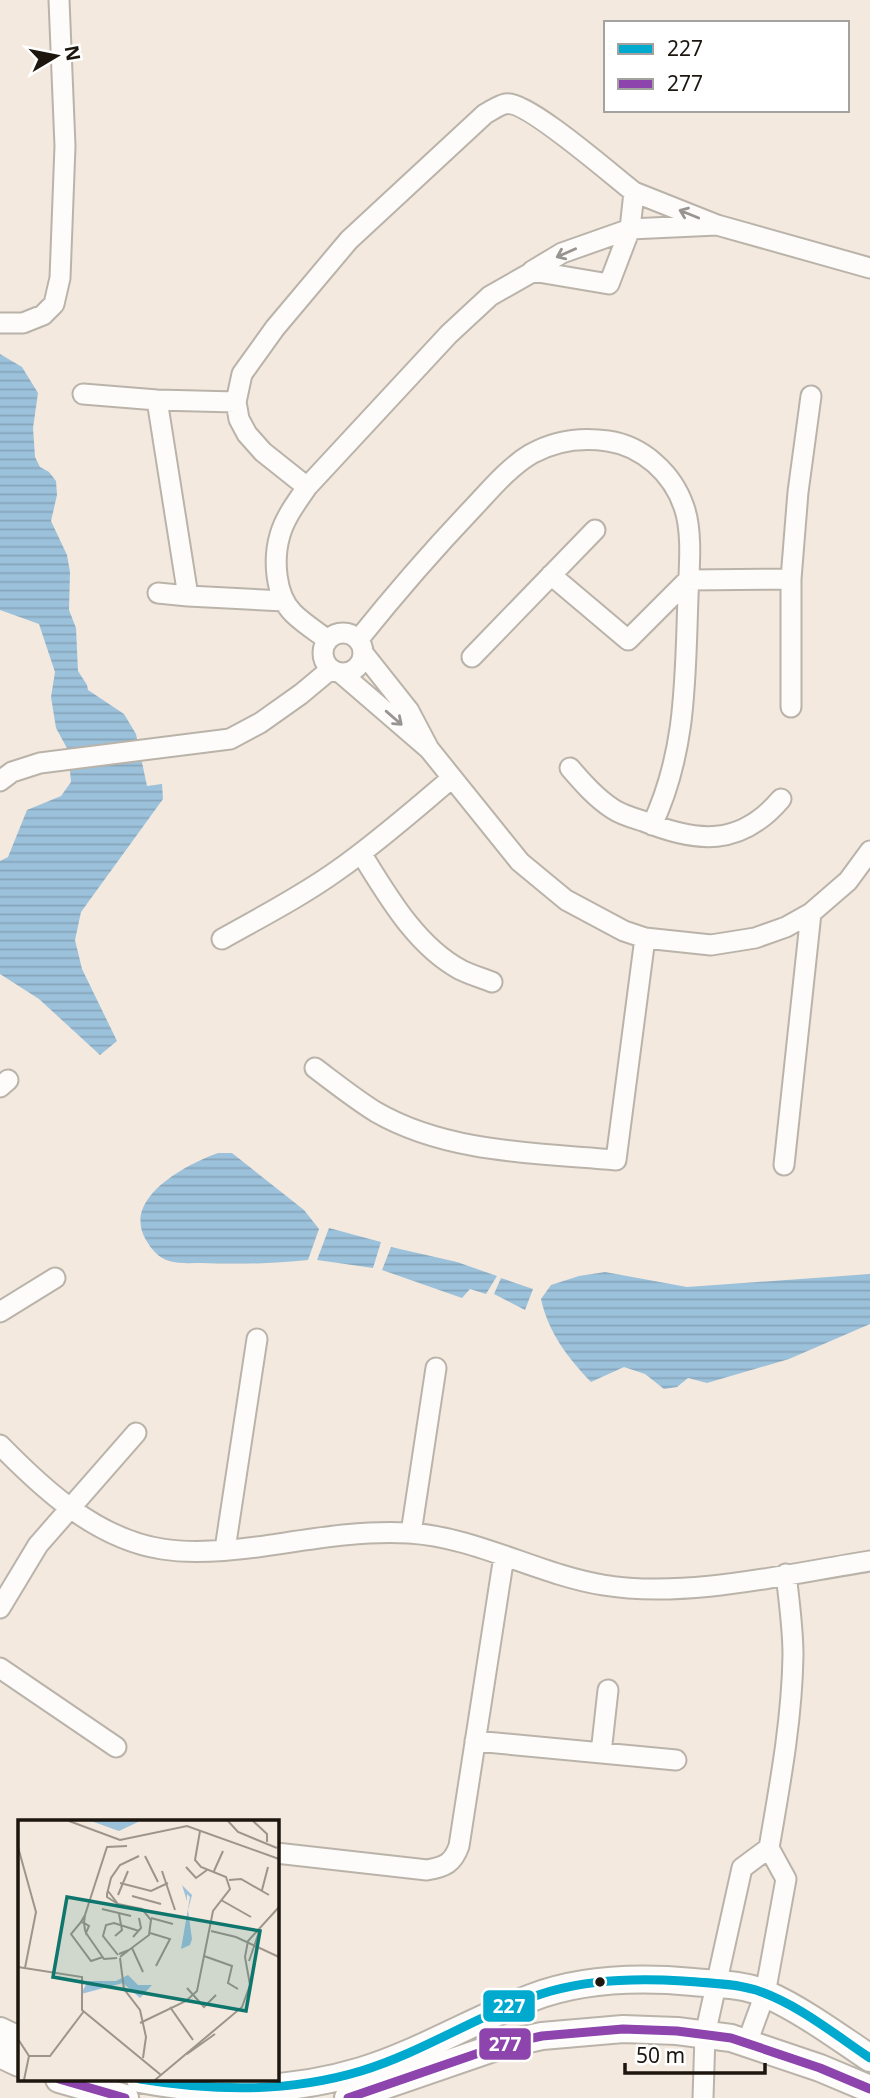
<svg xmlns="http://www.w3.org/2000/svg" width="870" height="2098" viewBox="0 0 870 2098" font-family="'Noto Sans',sans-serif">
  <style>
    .water { fill: url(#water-rules) }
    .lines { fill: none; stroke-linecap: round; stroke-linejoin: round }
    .street-casing { stroke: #bab3aa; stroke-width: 23 }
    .secondary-casing { stroke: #bab3aa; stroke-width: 30 }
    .street { stroke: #fdfcfa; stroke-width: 19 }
    .secondary { stroke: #fdfcfa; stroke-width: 26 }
    .bus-1-casing { stroke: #fff; stroke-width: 14 }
    .bus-2-casing { stroke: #fff; stroke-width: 14 }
    .bus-1 { stroke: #00a9ce; stroke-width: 9 }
    .bus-2 { stroke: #8e44ad; stroke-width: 9 }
    .oneway { stroke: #989490 }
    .bus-dot { fill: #1c160f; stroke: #fff; stroke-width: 2.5 }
    .inset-road { fill: none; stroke: #9d958b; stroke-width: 2 }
    .view { fill: #0f766e; fill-opacity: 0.15; stroke: #0f766e; stroke-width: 3.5 }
    .inset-edge { fill: none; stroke: #1c160f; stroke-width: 3.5 }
    .line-badge { stroke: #fff; stroke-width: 2.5 }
    .badge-label { font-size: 19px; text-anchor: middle; font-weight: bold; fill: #fff }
  </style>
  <defs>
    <pattern id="water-rules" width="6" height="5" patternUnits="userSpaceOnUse" patternTransform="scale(1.75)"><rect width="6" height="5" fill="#9cc1db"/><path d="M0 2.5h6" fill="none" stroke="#86a5bb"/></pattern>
  </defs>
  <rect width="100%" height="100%" fill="#f3e9de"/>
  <path class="water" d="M 0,354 L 22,367 L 38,393 L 33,428 L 35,457 L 40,467 L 49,472 L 56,481 L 57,495 L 51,521 L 67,555 L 70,572 L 69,610 L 76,628 L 78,671 L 87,685 L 88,690 L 124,714 L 136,734 L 147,786 L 162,784 L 163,799 L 81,912 L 75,940 L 82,969 L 117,1041 L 100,1055 L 39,999 L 0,974 L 0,861 L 8,857 L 27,810 L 61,796 L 71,782 L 68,750 L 56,728 L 51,697 L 55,672 L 39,624 L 0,610 Z
    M 218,1153 L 232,1153 L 304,1210 L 319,1229 L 308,1260 C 272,1264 237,1264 201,1263 C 191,1263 179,1264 169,1261 C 159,1258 151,1249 146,1240 C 121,1198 187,1164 218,1153 Z
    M 329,1228 L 381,1242 L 373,1268 L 317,1260 Z
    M 391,1247 L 457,1262 L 497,1276 L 486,1294 L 470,1289 L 462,1298 L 382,1270 Z
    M 605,1272 L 687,1287 L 870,1274 L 870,1324 L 789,1359 L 707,1383 L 688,1378 L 677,1387 L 664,1389 L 645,1374 L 624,1367 L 591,1382 C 568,1358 548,1332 541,1299 L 551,1285 L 579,1276 Z
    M 501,1278 L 533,1289 L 525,1310 L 494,1294 Z"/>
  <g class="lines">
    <g class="street-casing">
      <path id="street" d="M 717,225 L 870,268
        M 630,229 L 562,253 L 532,271 L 609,284 L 630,229 L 634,192 L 717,225 L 630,229
        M 0,323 L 23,323 L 43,315 L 54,304 L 60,278 L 65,146 L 59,0
        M 83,394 L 157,400 L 236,402
        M 157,400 L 188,596
        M 307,487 L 263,452 L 247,434 L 239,419 L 236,402 L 242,374 L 275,328 L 349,240 L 485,114 C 491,111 499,105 505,104 C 526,99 613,176 634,192
        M 551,575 L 628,640 L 688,580 L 791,579
        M 158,593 L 188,596 L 284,601
        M323 653a20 20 0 1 1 40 0a20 20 0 1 1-40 0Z
        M 328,640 C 317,632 303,623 293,613 C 275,595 273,559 280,535 C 285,517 297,502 307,487 L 449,334 L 490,296 L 534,271
        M 358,640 C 395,594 432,551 473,508 C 490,490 509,467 531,454 C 556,440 581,437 608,441 C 643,446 673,474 684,507 C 693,532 689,570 688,597 C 685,677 687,751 652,825
        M 472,657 L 595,530
        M 342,674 L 429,749 L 409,711 L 363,653
        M 791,707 L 791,579 L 798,492 L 811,396
        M 429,749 L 520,862 L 566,900 L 624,931 L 645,938 L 711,945 L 755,938 L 786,927 L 811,913 L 848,881 L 870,851
        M 570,768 C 583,783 596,798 613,809 C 622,815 633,818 643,821 C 697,843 740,847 781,799
        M 0,781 L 12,772 L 40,763 L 230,739 L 260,723 L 301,694 L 331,669
        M 361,853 C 387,895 416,946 461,970 C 471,975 482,978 492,982
        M 222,939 C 261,917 302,896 338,870 C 378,842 415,809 452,778
        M 315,1068 C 335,1083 355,1099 376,1112 C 447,1153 536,1153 616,1160 L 645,938
        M 0,1087 L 8,1080
        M 784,1165 L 811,913
        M 0,1312 L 55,1278
        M 0,1445 C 44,1490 97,1539 162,1549 C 193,1554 226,1551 257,1547 C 307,1540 358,1530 409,1533 C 476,1537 537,1574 603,1585 C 686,1599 787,1574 870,1561
        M 411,1533 L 436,1368
        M 225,1549 L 257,1339
        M 0,1608 L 38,1545 L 136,1433
        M 0,1668 L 116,1747
        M 475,1741 L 676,1760
        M 601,1753 L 608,1690
        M 276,1853 L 427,1870 C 445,1867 453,1863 459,1846 L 504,1556
        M 747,2043 L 765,1994 L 786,1879 L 769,1848
        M 703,2098 L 705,2035 L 742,1868 L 769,1848 C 780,1784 792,1720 793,1655 C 793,1628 789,1601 786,1574"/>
    </g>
    <g class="secondary-casing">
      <path id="secondary" d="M 0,2031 L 19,2040
        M 0,2054 L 19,2063
        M 59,2079 L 125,2098
        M 140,2079 C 213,2093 289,2093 361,2071 C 420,2053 473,2020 531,1998 C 582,1978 639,1977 693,1982 C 717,1984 744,1984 766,1994 C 802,2010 837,2036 870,2058
        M 348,2098 L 505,2044 L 542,2036 L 623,2029 L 677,2031 L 731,2038 L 820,2068 L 870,2089"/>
    </g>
    <use href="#street" class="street"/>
    <use href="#secondary" class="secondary"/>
    <g class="bus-1-casing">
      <path id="bus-1" d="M 140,2079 C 214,2091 288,2093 361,2071 C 427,2051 485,2010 551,1991 C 594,1979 639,1978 683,1981 C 707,1983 733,1983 756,1990 C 798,2004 834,2034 870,2058"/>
    </g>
    <g class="bus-2-casing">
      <path id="bus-2" d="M 59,2079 L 125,2098
        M 348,2098 L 505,2044 L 542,2036 L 623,2029 L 677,2031 L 731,2038 L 820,2068 L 870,2089"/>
    </g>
    <use href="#bus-1" class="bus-1"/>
    <use href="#bus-2" class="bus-2"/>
  </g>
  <defs><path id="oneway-shaft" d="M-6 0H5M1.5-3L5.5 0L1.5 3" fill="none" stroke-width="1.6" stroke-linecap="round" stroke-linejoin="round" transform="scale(1.75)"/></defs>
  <g class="oneway">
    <use href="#oneway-shaft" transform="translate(689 214) rotate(-158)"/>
    <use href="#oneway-shaft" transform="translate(566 253) rotate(156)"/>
    <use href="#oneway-shaft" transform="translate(394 718) rotate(41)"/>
  </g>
  <circle class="bus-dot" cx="600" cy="1982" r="6"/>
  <g transform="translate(18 1820)">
    <rect width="261" height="261" fill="#f3e9de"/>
    <path d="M 73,1 L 122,1 L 101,11 ZM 164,65 L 174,75 L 170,90 L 174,119 L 172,125 L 163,129 L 172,77 L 169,74 L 169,81 ZM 110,155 L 120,165 L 134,165 L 122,178 L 105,163 L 63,174 L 70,161 L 98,161 Z" fill="#9cc1db"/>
    <path class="inset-road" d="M 51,1 L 102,20 L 169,6 L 261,39M 210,1 L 220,12 L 259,28M 235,1 L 249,14 L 249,22M 0,27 L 18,92 L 7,148M 127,36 L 140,62M 168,47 L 178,58 L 189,50M 144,51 L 157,90M 196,51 L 205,31M 211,60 L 223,59 L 251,75M 102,63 L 133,71 L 150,63M 244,70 L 250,47M 90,71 L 100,84 L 89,77 L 89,74 L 93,58 L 102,45 L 121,36M 100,75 L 110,51M 114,76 L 143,84M 203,80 L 233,97M 100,84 L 124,89 L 133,100 L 131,115 L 111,130M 84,89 L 113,96M 67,95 L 89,27 L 109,26M 133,98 L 155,104M 63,102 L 53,114 L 73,141 L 85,137M 66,103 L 67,110 L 68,113 L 71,106 L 66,103 L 63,102 L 67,95 L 66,103M 193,111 L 218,117 L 261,137M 68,113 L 86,139 L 99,138M 132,113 L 152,119 L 138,146M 97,116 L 104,110 L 101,94M 115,117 L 123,108 L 121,98M 114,128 L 125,152M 101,134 L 111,130 L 102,137M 100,135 L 85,116 L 88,105 L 96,103 L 121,111M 186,136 L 214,146 L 210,163 L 220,169M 102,138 L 106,169 L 122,190 L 128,217 L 125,238M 231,141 L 241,112M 0,147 L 64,157 L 64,190 L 143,255M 169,168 L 186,187 L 198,175M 152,187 L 175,220M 122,203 L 168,181 L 179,171 L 195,91 L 212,69 L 208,57 L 183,47 L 177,40 L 182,11M 0,219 L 11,236 L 32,236 L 66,191M 169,234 L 197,214M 6,260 L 11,236M 137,260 L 224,187 L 232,165 L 227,137 L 230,121 L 261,87"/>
    <path class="view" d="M 49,77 L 242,111 L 228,191 L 35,157 Z"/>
    <rect width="261" height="261" class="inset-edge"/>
  </g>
  <g class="line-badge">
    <rect x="482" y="1989" width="54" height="34" rx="7" fill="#00a9ce"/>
    <rect x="478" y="2027" width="54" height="34" rx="7" fill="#8e44ad"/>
  </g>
  <g class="badge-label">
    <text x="509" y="2013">227</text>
    <text x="505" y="2051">277</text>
  </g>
  <rect x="604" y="21" width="245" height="91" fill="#ffffff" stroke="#a4a29f" stroke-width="2"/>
  <rect x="618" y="44" width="35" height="10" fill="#00a9ce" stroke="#a4a29f" stroke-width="2"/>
  <text x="667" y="56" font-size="21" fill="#1c160f">227</text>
  <rect x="618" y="79" width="35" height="10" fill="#8e44ad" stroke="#a4a29f" stroke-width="2"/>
  <text x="667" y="91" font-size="21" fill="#1c160f">277</text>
  <g transform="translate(56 56) rotate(80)" stroke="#ffffff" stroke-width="5" paint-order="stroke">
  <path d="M0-5L12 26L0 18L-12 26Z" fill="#1c160f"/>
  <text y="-10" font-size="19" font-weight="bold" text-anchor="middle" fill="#1c160f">N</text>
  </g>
  <path d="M625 2063v10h140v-10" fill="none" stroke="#1c160f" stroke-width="3.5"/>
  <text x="636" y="2063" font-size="21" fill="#1c160f" stroke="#ffffff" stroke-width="5" paint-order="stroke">50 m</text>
</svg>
